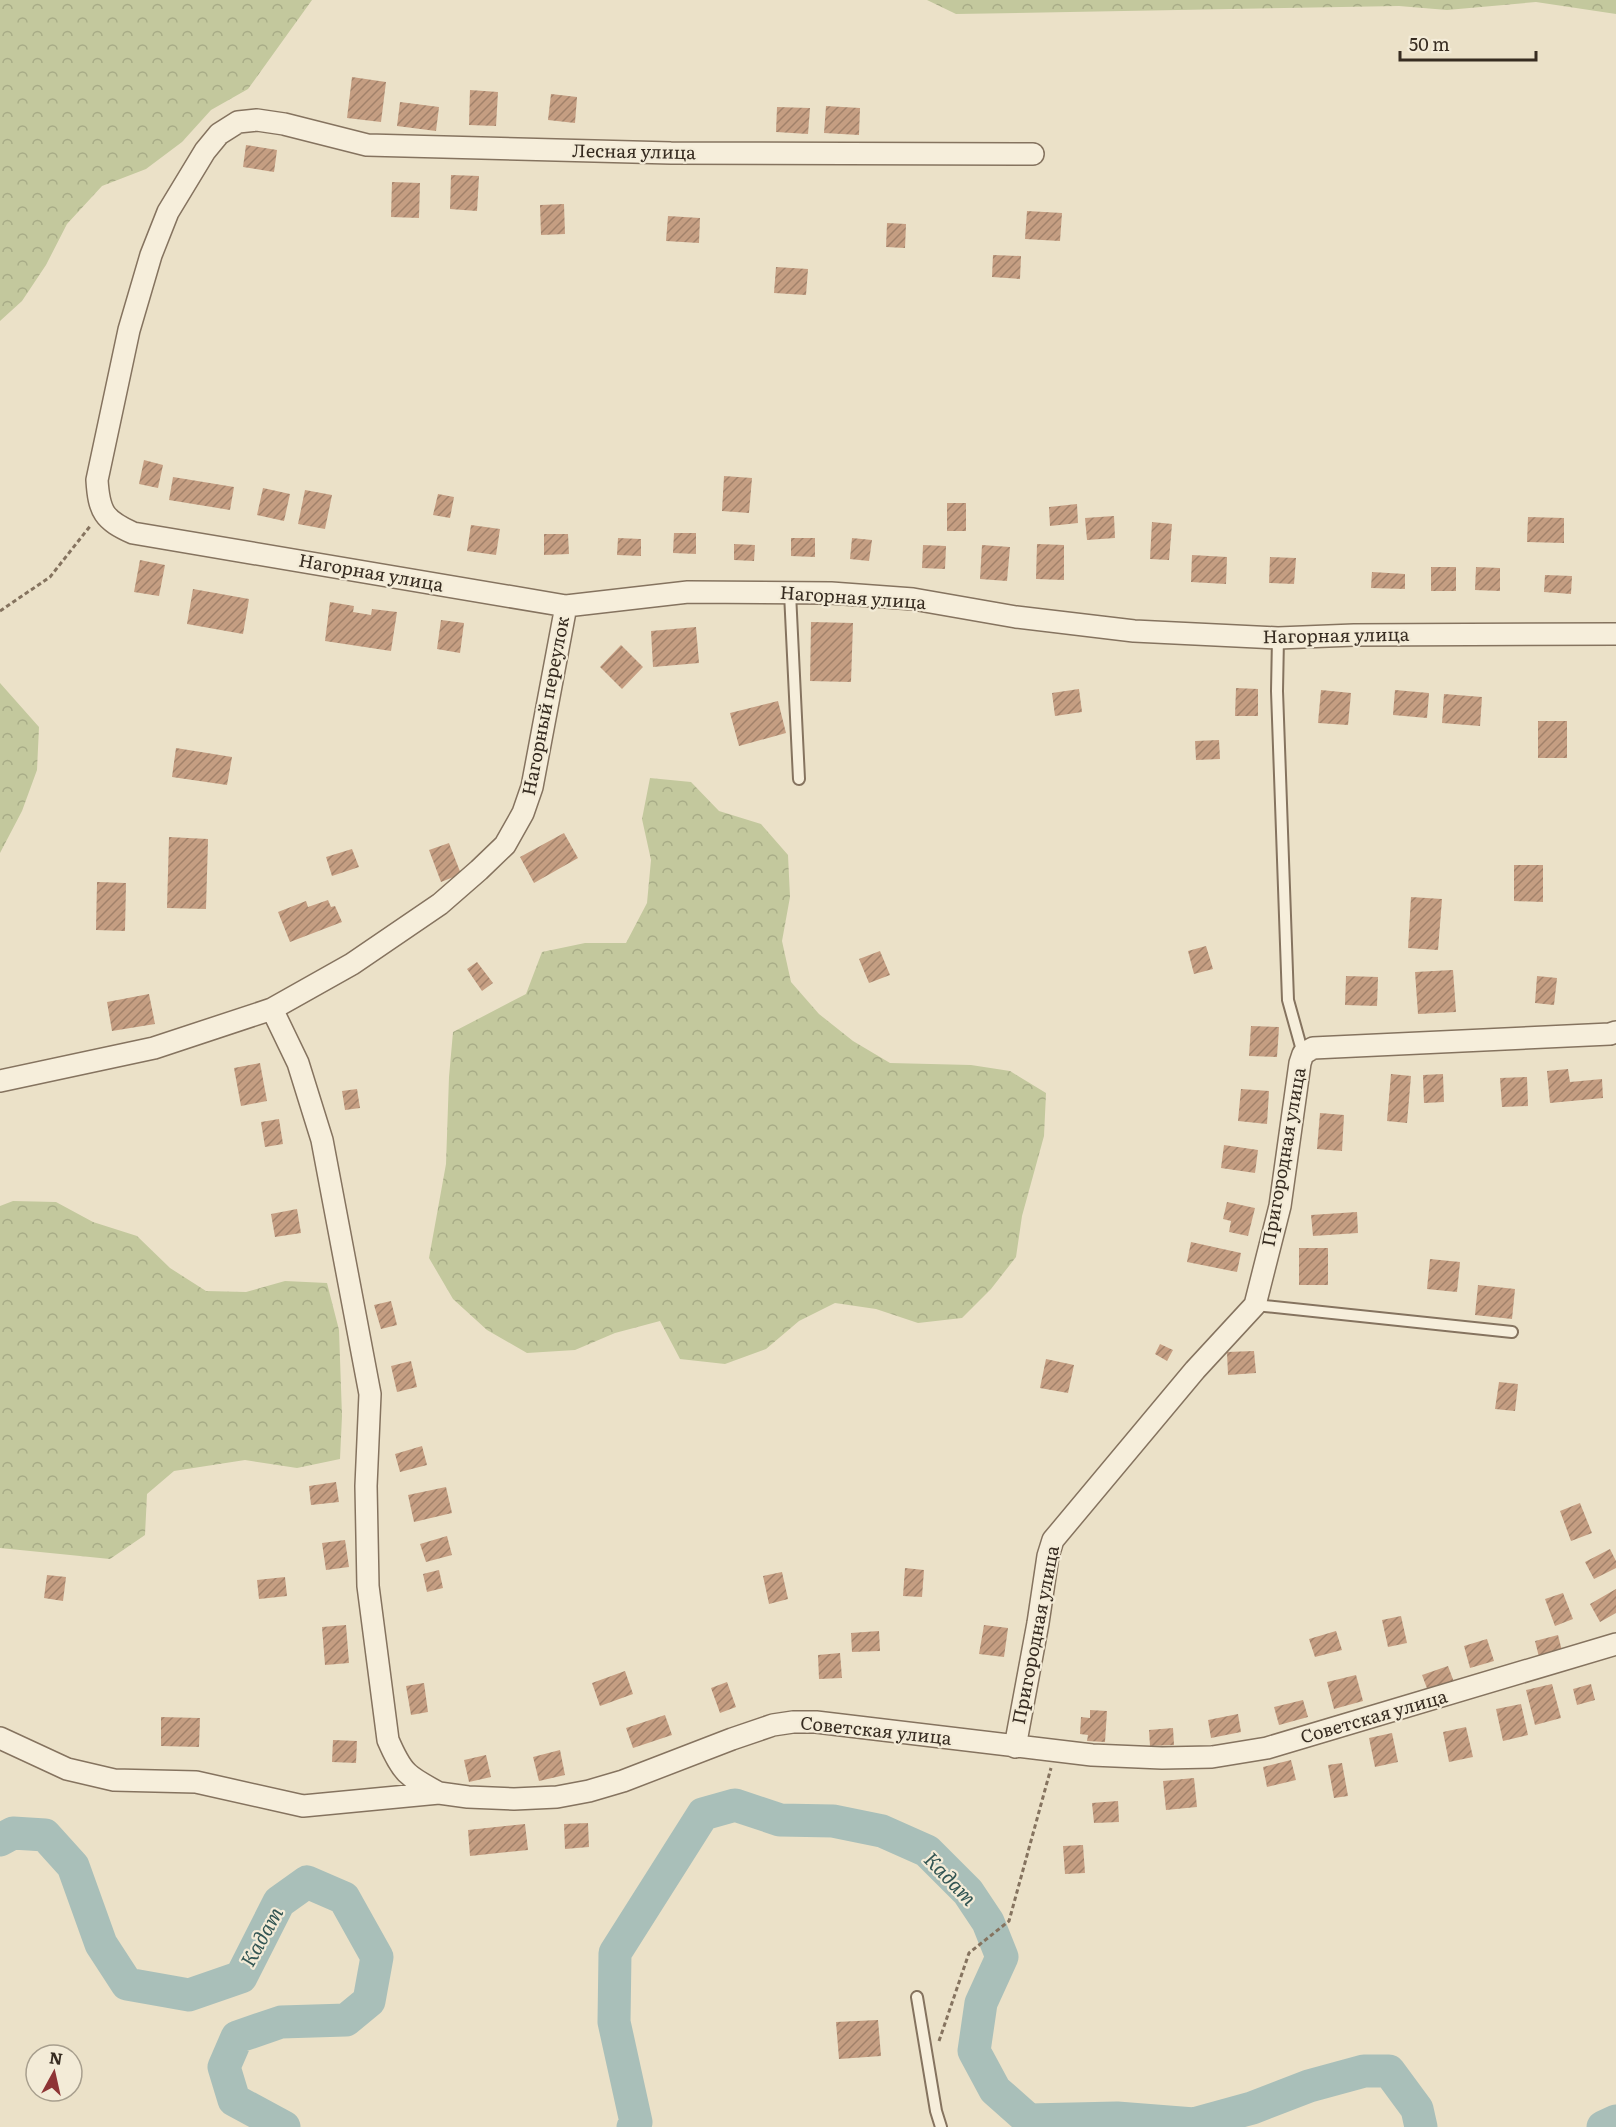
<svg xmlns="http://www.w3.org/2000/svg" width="1616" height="2127" viewBox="0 0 1616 2127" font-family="Literata,serif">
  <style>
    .forest { fill: url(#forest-crowns) }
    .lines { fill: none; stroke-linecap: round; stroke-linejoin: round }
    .river { stroke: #a9bfb9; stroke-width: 33 }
    .building { fill: url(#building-hatch) }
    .lane-casing { stroke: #85735f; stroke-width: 14 }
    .street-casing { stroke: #85735f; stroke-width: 24 }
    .path { stroke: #85735f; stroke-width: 3; stroke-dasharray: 4.5 3; stroke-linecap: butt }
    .lane { stroke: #f6eedb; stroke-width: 10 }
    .street { stroke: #f6eedb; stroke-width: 21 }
    .labels { text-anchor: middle; stroke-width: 4.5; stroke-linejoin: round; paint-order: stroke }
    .street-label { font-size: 18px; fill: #372c21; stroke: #f3ebd7 }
    .water-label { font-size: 20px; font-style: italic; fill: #325553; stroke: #f3ebd7 }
  </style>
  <defs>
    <pattern id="forest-crowns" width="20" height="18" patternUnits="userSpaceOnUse" patternTransform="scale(1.5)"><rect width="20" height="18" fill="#c3c89d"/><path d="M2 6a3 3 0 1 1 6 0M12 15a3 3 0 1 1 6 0" fill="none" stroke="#a8ac87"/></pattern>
    <pattern id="building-hatch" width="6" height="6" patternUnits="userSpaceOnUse" patternTransform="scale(1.5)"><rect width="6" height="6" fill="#c59e82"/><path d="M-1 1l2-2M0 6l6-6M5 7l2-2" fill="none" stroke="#a1816a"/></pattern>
  </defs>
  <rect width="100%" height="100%" fill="#ebe1c8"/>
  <path class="forest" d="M 0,0 L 312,0 L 248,89 L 211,110 L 182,142 L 146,169 L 102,186 L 67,224 L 46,265 L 22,301 L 0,321 Z
    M 927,0 L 1616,0 L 1616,14 L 1536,2 L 1447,10 L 1399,6 L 956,14 Z
    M 0,683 L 39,727 L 37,770 L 22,811 L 0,853 Z
    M 650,778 L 691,782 L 719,811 L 761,824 L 788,855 L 790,897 L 782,941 L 791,982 L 819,1014 L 853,1041 L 890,1063 L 971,1065 L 1010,1071 L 1046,1093 L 1044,1136 L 1022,1216 L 1016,1257 L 991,1289 L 962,1318 L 918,1323 L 876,1309 L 835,1303 L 799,1321 L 766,1349 L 725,1364 L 680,1359 L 660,1321 L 615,1333 L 575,1350 L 527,1353 L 487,1330 L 453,1299 L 429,1258 L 446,1164 L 449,1077 L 453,1032 L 526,994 L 542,952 L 585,943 L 626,943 L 647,903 L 651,860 L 642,819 Z
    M 13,1201 L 56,1202 L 93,1222 L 137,1236 L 170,1268 L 206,1291 L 246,1292 L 285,1281 L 327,1283 L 339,1330 L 342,1416 L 340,1459 L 297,1468 L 245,1460 L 174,1471 L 147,1494 L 145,1535 L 110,1559 L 0,1548 L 0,1206 Z"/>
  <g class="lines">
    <path class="river" d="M 0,1840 L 13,1833 L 45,1835 L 73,1866 L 101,1944 L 127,1984 L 189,1995 L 241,1977 L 279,1902 L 307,1882 L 344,1898 L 377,1957 L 369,2001 L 346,2020 L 281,2022 L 237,2037 L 224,2067 L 234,2100 L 284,2127
      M 633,2127 L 636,2122 L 614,2022 L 615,1953 L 703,1814 L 735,1805 L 780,1820 L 833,1821 L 882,1831 L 927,1851 L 968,1892 L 988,1922 L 1002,1957 L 981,2003 L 974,2051 L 995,2090 L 1029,2120 L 1117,2118 L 1194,2124 L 1252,2108 L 1309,2086 L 1364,2071 L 1389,2071 L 1417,2109 L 1421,2127
      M 1603,2127 L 1616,2121"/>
  </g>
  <path class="building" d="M 352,77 L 386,82 L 381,122 L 347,118 Z
    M 470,90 L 498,92 L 496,126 L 469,125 Z
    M 551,94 L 577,97 L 575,123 L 548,120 Z
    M 400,102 L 439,107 L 436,131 L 397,126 Z
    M 826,106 L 860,108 L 859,135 L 824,133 Z
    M 777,107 L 810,108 L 808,134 L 776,132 Z
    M 246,145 L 277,150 L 274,172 L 243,167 Z
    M 451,175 L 479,176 L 477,211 L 450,209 Z
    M 392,182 L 420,183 L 419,218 L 391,217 Z
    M 564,204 L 565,234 L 541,235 L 540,205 Z
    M 1027,211 L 1062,213 L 1060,241 L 1025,239 Z
    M 668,216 L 700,218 L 699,243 L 666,241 Z
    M 887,223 L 906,224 L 905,248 L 886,247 Z
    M 993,255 L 1021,256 L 1020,279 L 992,277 Z
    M 776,267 L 808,269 L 806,295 L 774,293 Z
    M 144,460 L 163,465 L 158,488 L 139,484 Z
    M 724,476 L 752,478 L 749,513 L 722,511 Z
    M 173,477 L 234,487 L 230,510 L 169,500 Z
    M 263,488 L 290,494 L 284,521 L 257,515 Z
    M 305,490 L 332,495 L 325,529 L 298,524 Z
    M 438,494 L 454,497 L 450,518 L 433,515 Z
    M 947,503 L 966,503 L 966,531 L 947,531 Z
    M 1077,504 L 1078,523 L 1050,526 L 1049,507 Z
    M 1114,516 L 1115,538 L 1087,540 L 1085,518 Z
    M 1528,517 L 1564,518 L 1564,543 L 1527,542 Z
    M 1152,522 L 1172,524 L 1169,560 L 1150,559 Z
    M 471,525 L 500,529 L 496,555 L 467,551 Z
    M 674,533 L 696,533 L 696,554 L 673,553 Z
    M 544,534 L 568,534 L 569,554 L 544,555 Z
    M 618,538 L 641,539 L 641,556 L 617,555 Z
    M 791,538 L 815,538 L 815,557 L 791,556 Z
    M 852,538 L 872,540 L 869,561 L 850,559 Z
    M 734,544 L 755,545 L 754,561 L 734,560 Z
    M 1037,544 L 1064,545 L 1064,580 L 1036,579 Z
    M 923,545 L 946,546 L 945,569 L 922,568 Z
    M 982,545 L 1010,547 L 1007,581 L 980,579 Z
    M 1192,555 L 1227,557 L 1226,584 L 1191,582 Z
    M 1270,557 L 1296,558 L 1294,584 L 1269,583 Z
    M 140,560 L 165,565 L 159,596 L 134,592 Z
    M 1431,567 L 1456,567 L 1456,591 L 1431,591 Z
    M 1476,567 L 1500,568 L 1500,591 L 1475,590 Z
    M 1372,572 L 1405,574 L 1405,589 L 1371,588 Z
    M 1545,575 L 1572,576 L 1571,594 L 1544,592 Z
    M 193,589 L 249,599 L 243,634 L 187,624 Z
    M 330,602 L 354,606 L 353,612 L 371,615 L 372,609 L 397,612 L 391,651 L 325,641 Z
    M 441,620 L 464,623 L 460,653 L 437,649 Z
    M 811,622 L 853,623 L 851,682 L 810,681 Z
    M 696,627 L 699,663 L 653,667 L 651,631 Z
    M 621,645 L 643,667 L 622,689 L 600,667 Z
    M 1236,688 L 1258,689 L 1258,716 L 1235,716 Z
    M 1079,689 L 1082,712 L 1055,716 L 1052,693 Z
    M 1321,690 L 1351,693 L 1348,725 L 1318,723 Z
    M 1395,690 L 1429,693 L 1427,718 L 1393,715 Z
    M 1444,694 L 1482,697 L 1480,726 L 1442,723 Z
    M 778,701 L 786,733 L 739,746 L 730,713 Z
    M 1538,721 L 1567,721 L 1567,758 L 1538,758 Z
    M 1219,740 L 1220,759 L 1196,760 L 1195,741 Z
    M 176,748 L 232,757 L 227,785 L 172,777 Z
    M 564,833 L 578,858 L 534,883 L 520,857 Z
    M 169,837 L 208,839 L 206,909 L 167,908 Z
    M 449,843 L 461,874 L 441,882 L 429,850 Z
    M 352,849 L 359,867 L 332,876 L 326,857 Z
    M 1514,865 L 1543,865 L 1543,902 L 1514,901 Z
    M 97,882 L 126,883 L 125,931 L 96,930 Z
    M 1411,897 L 1442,899 L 1438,950 L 1408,948 Z
    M 328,900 L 331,907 L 335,906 L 342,922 L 290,942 L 278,912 L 306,901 L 308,907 Z
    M 1206,946 L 1213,969 L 1194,974 L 1188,951 Z
    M 880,951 L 890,975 L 869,983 L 859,959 Z
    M 477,962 L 493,983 L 482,991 L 467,969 Z
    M 1453,970 L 1456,1012 L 1418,1014 L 1415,972 Z
    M 1346,976 L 1378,977 L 1377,1006 L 1345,1005 Z
    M 1537,976 L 1557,978 L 1554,1005 L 1535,1003 Z
    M 149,994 L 155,1024 L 112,1031 L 107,1002 Z
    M 1251,1026 L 1279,1027 L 1277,1057 L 1249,1056 Z
    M 260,1063 L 267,1101 L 241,1106 L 234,1068 Z
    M 1568,1069 L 1570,1082 L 1602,1079 L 1603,1098 L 1550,1103 L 1547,1071 Z
    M 1391,1074 L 1411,1076 L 1407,1123 L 1387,1121 Z
    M 1443,1074 L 1444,1102 L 1424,1103 L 1423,1075 Z
    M 1527,1077 L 1528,1106 L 1502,1107 L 1500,1078 Z
    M 357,1089 L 360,1108 L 345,1110 L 342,1091 Z
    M 1241,1089 L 1269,1091 L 1267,1124 L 1238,1121 Z
    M 1320,1113 L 1344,1115 L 1342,1151 L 1317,1149 Z
    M 279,1119 L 283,1144 L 265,1147 L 261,1122 Z
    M 1224,1145 L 1258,1150 L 1255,1173 L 1221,1168 Z
    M 1227,1202 L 1255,1208 L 1248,1236 L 1229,1232 L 1231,1221 L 1223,1219 Z
    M 297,1209 L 301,1233 L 275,1237 L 271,1214 Z
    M 1357,1212 L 1358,1233 L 1313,1236 L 1311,1215 Z
    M 1191,1242 L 1241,1253 L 1237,1272 L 1187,1262 Z
    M 1299,1248 L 1328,1248 L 1328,1285 L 1299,1285 Z
    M 1430,1259 L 1460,1262 L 1457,1292 L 1427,1289 Z
    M 1478,1285 L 1515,1289 L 1512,1319 L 1475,1315 Z
    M 391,1301 L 397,1325 L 381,1329 L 374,1305 Z
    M 1160,1344 L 1173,1350 L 1167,1361 L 1155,1354 Z
    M 1254,1351 L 1256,1373 L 1228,1375 L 1227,1352 Z
    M 1046,1359 L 1074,1365 L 1068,1393 L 1040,1388 Z
    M 411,1361 L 417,1387 L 397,1392 L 391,1366 Z
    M 1499,1382 L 1518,1384 L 1515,1411 L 1495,1409 Z
    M 422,1446 L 427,1465 L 400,1472 L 395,1454 Z
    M 336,1482 L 339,1502 L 311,1505 L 309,1486 Z
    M 446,1487 L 452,1513 L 414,1522 L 408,1495 Z
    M 1580,1503 L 1592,1533 L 1571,1541 L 1560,1511 Z
    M 447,1536 L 452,1555 L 426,1562 L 420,1544 Z
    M 345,1540 L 349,1567 L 326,1570 L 322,1543 Z
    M 1610,1549 L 1616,1561 L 1616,1568 L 1594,1579 L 1585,1562 Z
    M 905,1568 L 924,1570 L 922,1597 L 903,1596 Z
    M 439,1570 L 443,1588 L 427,1592 L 423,1574 Z
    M 782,1572 L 788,1599 L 769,1604 L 763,1576 Z
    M 47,1575 L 66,1577 L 63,1601 L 44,1598 Z
    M 285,1577 L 287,1596 L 259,1599 L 257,1580 Z
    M 1616,1589 L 1616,1613 L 1600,1622 L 1590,1604 Z
    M 1563,1593 L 1573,1619 L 1555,1626 L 1545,1599 Z
    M 1401,1616 L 1407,1643 L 1388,1647 L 1382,1620 Z
    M 346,1625 L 349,1663 L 325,1665 L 322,1627 Z
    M 984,1625 L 1008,1628 L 1004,1657 L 979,1654 Z
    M 879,1631 L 880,1651 L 852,1652 L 851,1633 Z
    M 1336,1631 L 1342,1650 L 1315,1657 L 1309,1639 Z
    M 1558,1635 L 1562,1651 L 1539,1657 L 1535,1641 Z
    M 1487,1639 L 1494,1661 L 1470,1668 L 1464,1646 Z
    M 840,1653 L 842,1678 L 819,1679 L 818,1655 Z
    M 1448,1666 L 1454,1682 L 1428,1691 L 1422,1675 Z
    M 625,1671 L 633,1694 L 600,1706 L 592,1683 Z
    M 1356,1675 L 1363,1701 L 1334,1709 L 1327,1682 Z
    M 727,1682 L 736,1707 L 720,1713 L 711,1688 Z
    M 424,1683 L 428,1712 L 411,1715 L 406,1686 Z
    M 1552,1684 L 1561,1718 L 1535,1725 L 1526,1690 Z
    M 1591,1684 L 1595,1700 L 1577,1705 L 1573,1689 Z
    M 1303,1700 L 1308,1717 L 1279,1725 L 1274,1707 Z
    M 1521,1704 L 1528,1735 L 1503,1741 L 1496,1709 Z
    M 1090,1710 L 1107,1711 L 1105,1742 L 1087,1741 L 1088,1735 L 1080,1734 L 1081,1717 L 1090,1718 Z
    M 1238,1714 L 1241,1732 L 1211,1738 L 1208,1720 Z
    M 665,1715 L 672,1735 L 633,1748 L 626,1728 Z
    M 161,1717 L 200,1718 L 199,1747 L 161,1746 Z
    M 1466,1727 L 1473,1757 L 1449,1762 L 1443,1732 Z
    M 1173,1728 L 1174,1745 L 1150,1746 L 1149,1730 Z
    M 1392,1733 L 1398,1762 L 1375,1767 L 1369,1738 Z
    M 333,1740 L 357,1741 L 356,1763 L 332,1762 Z
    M 560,1750 L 565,1775 L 539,1781 L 533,1757 Z
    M 486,1755 L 491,1777 L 469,1782 L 464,1760 Z
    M 1291,1760 L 1296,1780 L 1267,1787 L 1263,1767 Z
    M 1342,1763 L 1348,1796 L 1334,1798 L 1328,1765 Z
    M 1194,1778 L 1197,1807 L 1166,1810 L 1163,1781 Z
    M 1118,1801 L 1119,1822 L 1094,1823 L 1092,1803 Z
    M 588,1823 L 589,1847 L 565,1849 L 564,1824 Z
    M 525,1824 L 528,1850 L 470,1856 L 468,1830 Z
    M 1083,1845 L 1085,1873 L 1065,1874 L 1063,1846 Z
    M 878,2020 L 881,2056 L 839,2059 L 836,2022 Z"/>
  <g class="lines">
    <g class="lane-casing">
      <path id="lane" d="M 790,593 L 799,779
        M 1278,638 L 1277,691 L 1288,1000 L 1303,1054
        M 1255,1305 L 1512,1332
        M 917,1997 L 936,2111 L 941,2127"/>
    </g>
    <g class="street-casing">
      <path id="street" d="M 1033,154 L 671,153 L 367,145 L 284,124 L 257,120 L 238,122 L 219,134 L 205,151 L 168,212 L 151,255 L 129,330 L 97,480 C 99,512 104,520 133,533 L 566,606 L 688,592 L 831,593 L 913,599 L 1016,617 L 1134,631 L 1278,638 L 1354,635 L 1616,634
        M 272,1009 L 298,1063 L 322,1140 L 370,1394 L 366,1486 L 368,1586 L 388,1740 C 402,1773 407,1776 439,1793
        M 0,1081 L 154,1048 L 272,1009 L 352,964 L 440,904 L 479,870 L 505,845 L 523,813 L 532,787 L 566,606
        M 0,1738 L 67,1769 L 114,1780 L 196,1782 L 303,1806 L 439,1793 L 468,1797 L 514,1799 L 557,1797 L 589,1791 L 623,1781 L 732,1739 L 773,1725 L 793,1722 L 816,1722 L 1092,1755 L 1162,1758 L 1212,1757 L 1267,1748 L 1616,1644
        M 1015,1747 L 1038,1623 L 1048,1556 L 1053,1540 L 1195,1370 L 1255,1305 L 1280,1206 L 1300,1063 L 1303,1054 L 1313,1048 L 1610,1034 L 1616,1032"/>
    </g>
    <path class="path" d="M 0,611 L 50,577 L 91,525
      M 939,2041 L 969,1953 L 1009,1921 L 1051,1768"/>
    <use href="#lane" class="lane"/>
    <use href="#street" class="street"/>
  </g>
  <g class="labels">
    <g class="street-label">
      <text transform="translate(634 152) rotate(1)" y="6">Лесная улица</text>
      <text transform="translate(371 573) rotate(10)" y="6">Нагорная улица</text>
      <text transform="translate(853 598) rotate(4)" y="6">Нагорная улица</text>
      <text transform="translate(1336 636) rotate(-1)" y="6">Нагорная улица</text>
      <text transform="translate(546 706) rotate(-79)" y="6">Нагорный переулок</text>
      <text transform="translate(1284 1157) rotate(-80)" y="6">Пригородная улица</text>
      <text transform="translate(1036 1635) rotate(-79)" y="6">Пригородная улица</text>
      <text transform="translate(1374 1717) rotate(-16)" y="6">Советская улица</text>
      <text transform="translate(876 1731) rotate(6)" y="6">Советская улица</text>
    </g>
    <g class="water-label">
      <text transform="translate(950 1879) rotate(46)" y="7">Кадат</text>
      <text transform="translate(262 1937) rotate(-61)" y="7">Кадат</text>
    </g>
  </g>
  <g transform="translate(54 2073) rotate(8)"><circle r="28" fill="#f3ebd7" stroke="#a89f8e" stroke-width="1.5"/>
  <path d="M0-4.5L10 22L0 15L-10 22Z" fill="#8e3435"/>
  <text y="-9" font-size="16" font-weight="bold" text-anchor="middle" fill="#372c21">N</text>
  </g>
  <path d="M1400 51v9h136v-9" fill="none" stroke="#372c21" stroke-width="3"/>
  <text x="1409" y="51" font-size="18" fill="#372c21" stroke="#f3ebd7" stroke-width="4.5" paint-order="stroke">50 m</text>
</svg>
